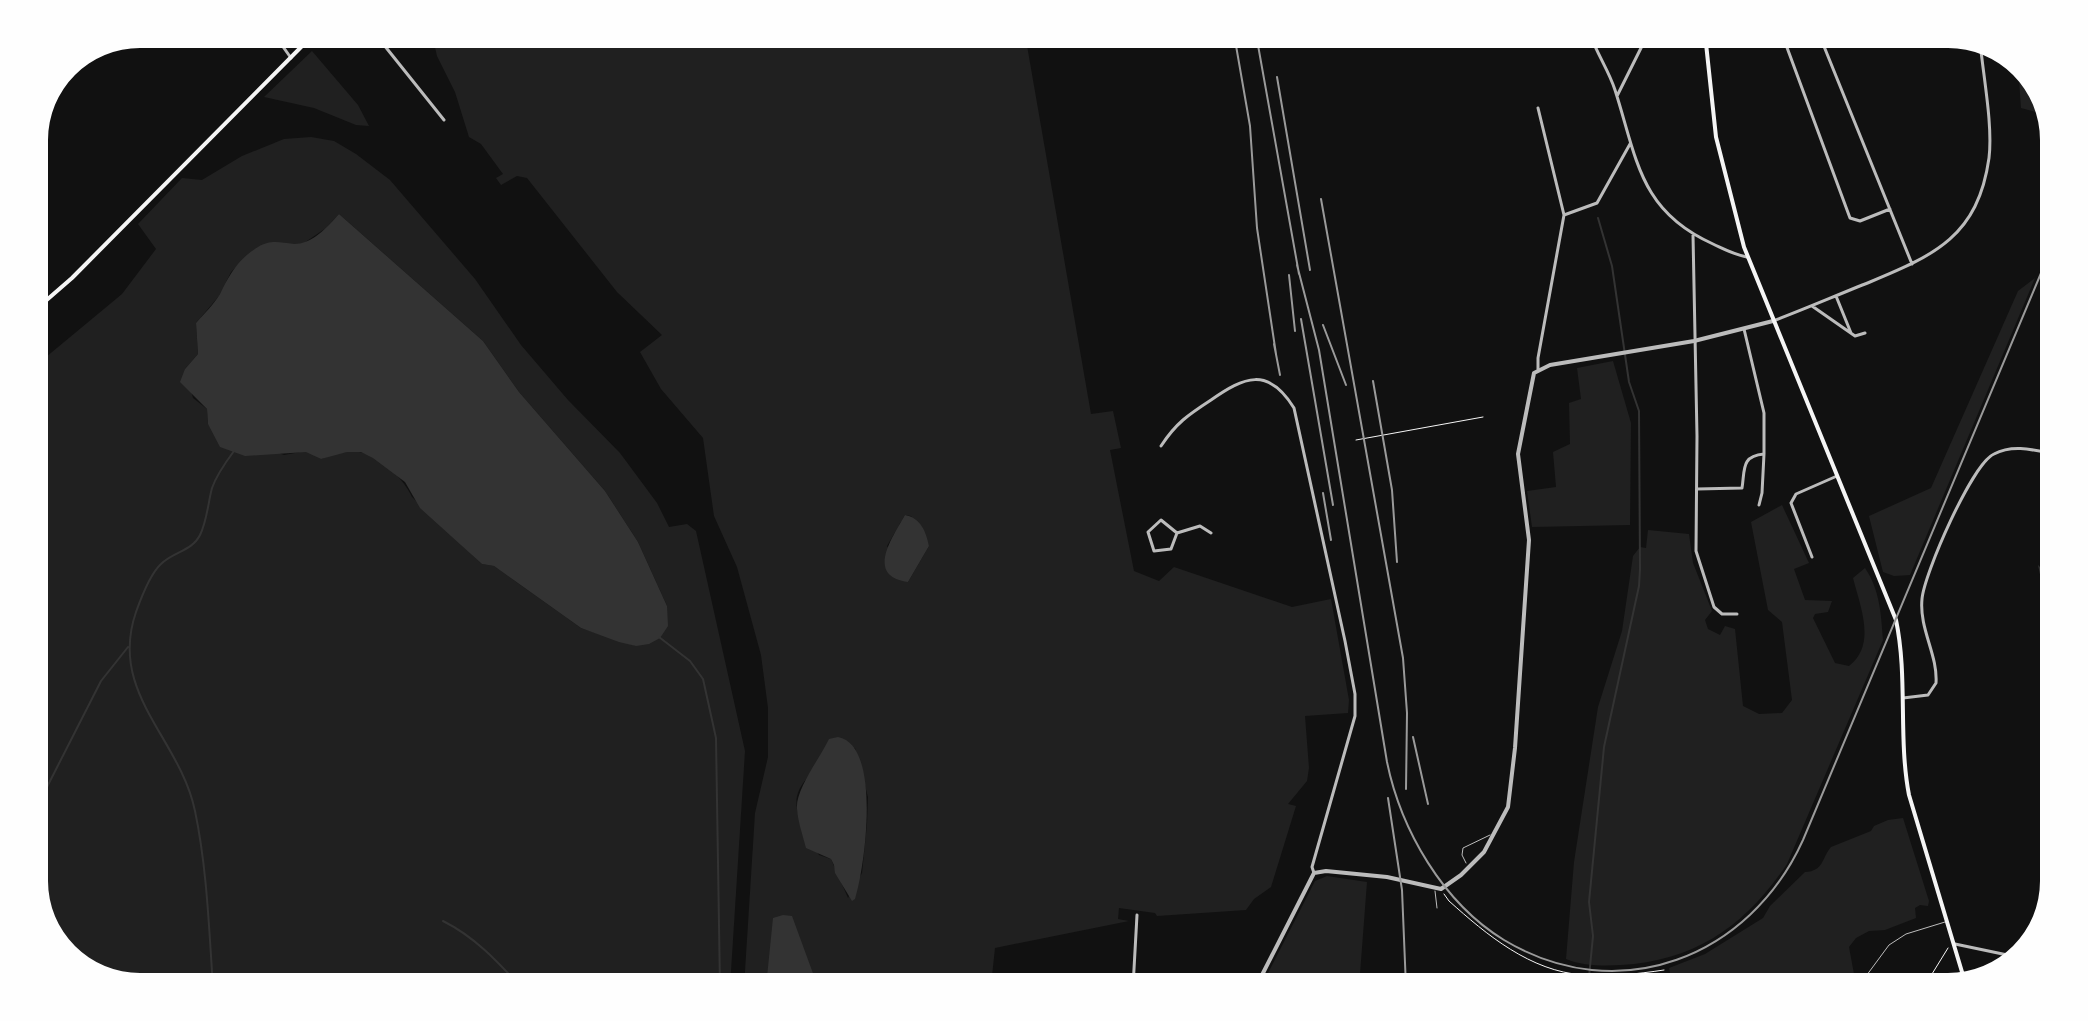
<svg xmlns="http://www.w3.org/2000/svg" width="2088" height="1021" viewBox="0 0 2088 1021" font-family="Overpass,sans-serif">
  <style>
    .green { fill: #202020; fill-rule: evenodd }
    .water { fill: #333 }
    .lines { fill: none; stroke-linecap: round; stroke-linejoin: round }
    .stream { stroke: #333; stroke-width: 2 }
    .path { stroke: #f5f5f5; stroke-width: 1 }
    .service { stroke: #bcbcbc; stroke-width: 1 }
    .minor { stroke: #bcbcbc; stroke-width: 3 }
    .tertiary { stroke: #bcbcbc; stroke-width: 4 }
    .secondary { stroke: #f5f5f5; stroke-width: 4 }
    .primary { stroke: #f5f5f5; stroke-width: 4 }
    .rail { stroke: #9a9a9a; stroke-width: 2 }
  </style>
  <rect width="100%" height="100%" fill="#111"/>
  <path class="green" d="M 432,34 L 1025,34 L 1091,414 L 1113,411 L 1121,448 L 1110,450 L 1134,571 L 1159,581 L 1174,567 L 1292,607 L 1331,599 L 1349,700 L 1348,713 L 1305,716 L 1309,768 L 1307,781 L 1288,804 L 1296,806 L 1271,887 L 1254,899 L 1246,910 L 1157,916 L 1155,913 L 1119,908 L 1118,919 L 1129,921 L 995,948 L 992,976 L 1017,978 L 1020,987 L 744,987 L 755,813 L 768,757 L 768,708 L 761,655 L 737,567 L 714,516 L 703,438 L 661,389 L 640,352 L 662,335 L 617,292 L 527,178 L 517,176 L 501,185 L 496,178 L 503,174 L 481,144 L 469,137 L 455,92 L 437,56 ZM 905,515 L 911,516 L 929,546 L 908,582 L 887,546 ZM 855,748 L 868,797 L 867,824 L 862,873 L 848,898 L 831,859 L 819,855 C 812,842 799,824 797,809 C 791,776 833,761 855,748 Z
    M 312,51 L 358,105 L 369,126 L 356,125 L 314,108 L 264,97 Z
    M 2018,66 L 2036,81 L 2047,115 L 2021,108 Z
    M 311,137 L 334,141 L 356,154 L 390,180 L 475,279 L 521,345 L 568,400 L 620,453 L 657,503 L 669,527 L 687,524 L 696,531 L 745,751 L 730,987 L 141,987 L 94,976 L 52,940 L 34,888 L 34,367 L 122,294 L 156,249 L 138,224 L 182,178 L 202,180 L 242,156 L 284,139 ZM 339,214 L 483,341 L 519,392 L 605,491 L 638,542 L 667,606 L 636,646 L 581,628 L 494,566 L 482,564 L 412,497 C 404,479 380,455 359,452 C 346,450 333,455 321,459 L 306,451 L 284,455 L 208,424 L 207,409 L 193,398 L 185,369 L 198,354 L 196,323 L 219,296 L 231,272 L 248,255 L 304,243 L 326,228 Z
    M 2035,278 L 1910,575 L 1894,576 L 1883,572 L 1869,516 L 1931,488 L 2018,291 Z
    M 1613,361 L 1631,423 L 1630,525 L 1532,527 L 1527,491 L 1556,487 L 1553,452 L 1570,444 L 1569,403 L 1581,399 L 1577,368 Z
    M 1782,505 L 1809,563 L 1794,569 L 1805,600 L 1832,601 L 1828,612 L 1815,614 L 1813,618 L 1835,663 L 1849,666 C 1877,645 1860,606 1853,578 L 1865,568 C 1880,590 1881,614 1883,640 L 1787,864 C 1746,925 1696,961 1621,965 C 1603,966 1583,966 1566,959 L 1574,862 L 1598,707 L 1622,631 L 1633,556 L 1640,547 L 1646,548 L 1648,530 L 1689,534 L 1693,563 L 1712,611 L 1705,620 L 1708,629 L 1720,635 L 1725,626 L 1735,629 L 1743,706 L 1759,714 L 1782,713 L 1792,700 L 1782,622 L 1768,610 L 1751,522 Z
    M 1903,818 L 1929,901 L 1928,906 L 1920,905 L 1915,908 L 1916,918 L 1885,930 L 1869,931 L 1856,938 L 1849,947 L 1854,974 L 1844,987 L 1673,987 L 1669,968 L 1705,954 L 1763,918 L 1770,906 L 1805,872 C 1824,871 1821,859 1831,847 L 1871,831 L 1874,826 L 1888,820 Z
    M 1327,876 L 1367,882 L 1359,987 L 1264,987 L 1266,977 L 1315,881 Z"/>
  <path class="water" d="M 339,214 L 483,341 L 519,392 L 605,491 L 638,542 L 667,606 L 668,626 L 660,638 L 649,644 L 636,646 L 619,642 L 581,628 L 494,566 L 482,564 L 420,508 L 405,482 L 373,458 L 361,452 L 347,452 L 321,459 L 306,452 L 245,456 L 220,447 L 208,424 L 207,409 L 180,382 L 185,369 L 198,354 L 196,323 C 204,314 214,304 220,294 C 229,275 239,258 258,247 C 272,239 280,243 294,244 C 313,244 328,226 339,214 Z
    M 905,515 C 921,518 926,532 929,546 L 908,582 C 865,576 892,538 905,515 Z
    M 2038,565 L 2054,581 L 2054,705 L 2040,689 L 2044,593 Z
    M 838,737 C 882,745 865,867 855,899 L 852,901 L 835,873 L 834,865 L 831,859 L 806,848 C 803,836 798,822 797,809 C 795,790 820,758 829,739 Z
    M 783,915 L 792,916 L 818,987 L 766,987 L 773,918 Z"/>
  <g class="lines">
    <path class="stream" d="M 659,637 L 690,661 L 703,679 L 716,738 L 720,987
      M 47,787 L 101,681 L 128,647
      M 443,921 C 475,937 497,961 521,987
      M 213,987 C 209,929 207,868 195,811 C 180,738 108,693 136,612 C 141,598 150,574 161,564 C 173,552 192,551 200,535 C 207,521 208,503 212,488 C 217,474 225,463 234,451
      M 1588,987 L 1593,936 L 1589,902 L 1604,747 L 1639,586 L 1640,569 L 1639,411 L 1629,382 L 1612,266 L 1598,218"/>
    <path class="path" d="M 1601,45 L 1633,34
      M 1356,440 L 1483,417
      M 1444,894 L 1449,901 C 1487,935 1530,971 1583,975 C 1610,977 1637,974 1664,970
      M 1924,987 L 1948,948"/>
    <path class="service" d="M 1466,863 L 1462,855 L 1463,848 L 1490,835
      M 1435,891 L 1437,908
      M 1858,987 L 1889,945 L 1906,934 L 1945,922"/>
    <path class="minor" d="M 274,34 L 291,58
      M 1590,34 C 1597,54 1609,71 1615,90 C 1637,158 1639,211 1713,244 C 1724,249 1735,255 1747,257
      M 1782,34 L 1850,218 L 1860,221 L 1890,209
      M 1819,34 L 1912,264
      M 376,35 L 444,120
      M 1617,96 L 1643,44 L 1652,34
      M 1538,108 L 1564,215 L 1538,358 L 1538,369
      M 1564,215 L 1597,203 L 1630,144
      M 1693,235 L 1697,436 L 1696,551 L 1714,607 L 1722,614 L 1737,614
      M 1836,296 L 1851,333
      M 1812,306 L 1855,336 L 1865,333
      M 1773,321 C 1805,309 1837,295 1870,282 C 1935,255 1978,236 1989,158 C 1993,125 1983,75 1980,41
      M 1161,446 C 1176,423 1188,415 1211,400 C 1244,377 1268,366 1294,408 L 1345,641 L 1355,694 L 1355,716 L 1312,867 L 1314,873
      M 1697,489 L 1742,488 C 1745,469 1741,456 1764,454 L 1764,413 L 1744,329
      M 1759,505 L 1762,493 L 1764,454
      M 1177,533 L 1171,549 L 1154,551 L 1148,532 L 1161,520 L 1177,533 L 1200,526 L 1211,533
      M 1812,557 L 1791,503 L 1796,494 L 1837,476
      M 1903,698 L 1928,695 L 1936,683 C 1938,655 1919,629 1922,599 C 1924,574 1972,464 1994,454 C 2013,444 2034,450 2054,454
      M 1955,944 L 2017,957
      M 1133,987 L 1137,915
      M 1163,987 L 1261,977"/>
    <path class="tertiary" d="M 1259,987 L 1261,977 L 1314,873 L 1326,871 L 1387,877 L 1441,889 L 1461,875 L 1484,852 L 1508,807 L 1515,748 L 1529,540 L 1518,454 L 1534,373 L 1550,365 L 1694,341 L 1773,321"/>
    <path class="secondary" d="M 1705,34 L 1716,137 L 1744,247 L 1896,620 C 1908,677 1898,738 1909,795 L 1965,982"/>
    <path class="primary" d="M 34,311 L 72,278 L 314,34"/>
    <path class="rail" d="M 1234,34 L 1250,126 L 1257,228 L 1276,354
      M 1256,34 L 1299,274
      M 1277,77 L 1310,270
      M 1321,199 L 1403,658 L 1407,713 L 1406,789
      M 1297,265 L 1319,350 L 1387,762 C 1401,830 1443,903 1504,940 C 1619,1009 1750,957 1803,840 L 2044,266 L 2054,230
      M 1289,275 L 1295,331
      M 1301,319 L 1333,505
      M 1323,325 L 1346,385
      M 1274,344 L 1280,375
      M 1373,381 L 1392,490 L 1397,562
      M 1323,493 L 1331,540
      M 1413,737 L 1428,804
      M 1388,798 L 1402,890 L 1406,987"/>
  </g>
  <path d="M0 0H2088V1021H0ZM140 48H1948A92 92 0 0 1 2040 140V881A92 92 0 0 1 1948 973H140A92 92 0 0 1 48 881V140A92 92 0 0 1 140 48Z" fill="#fefefe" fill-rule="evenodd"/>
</svg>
